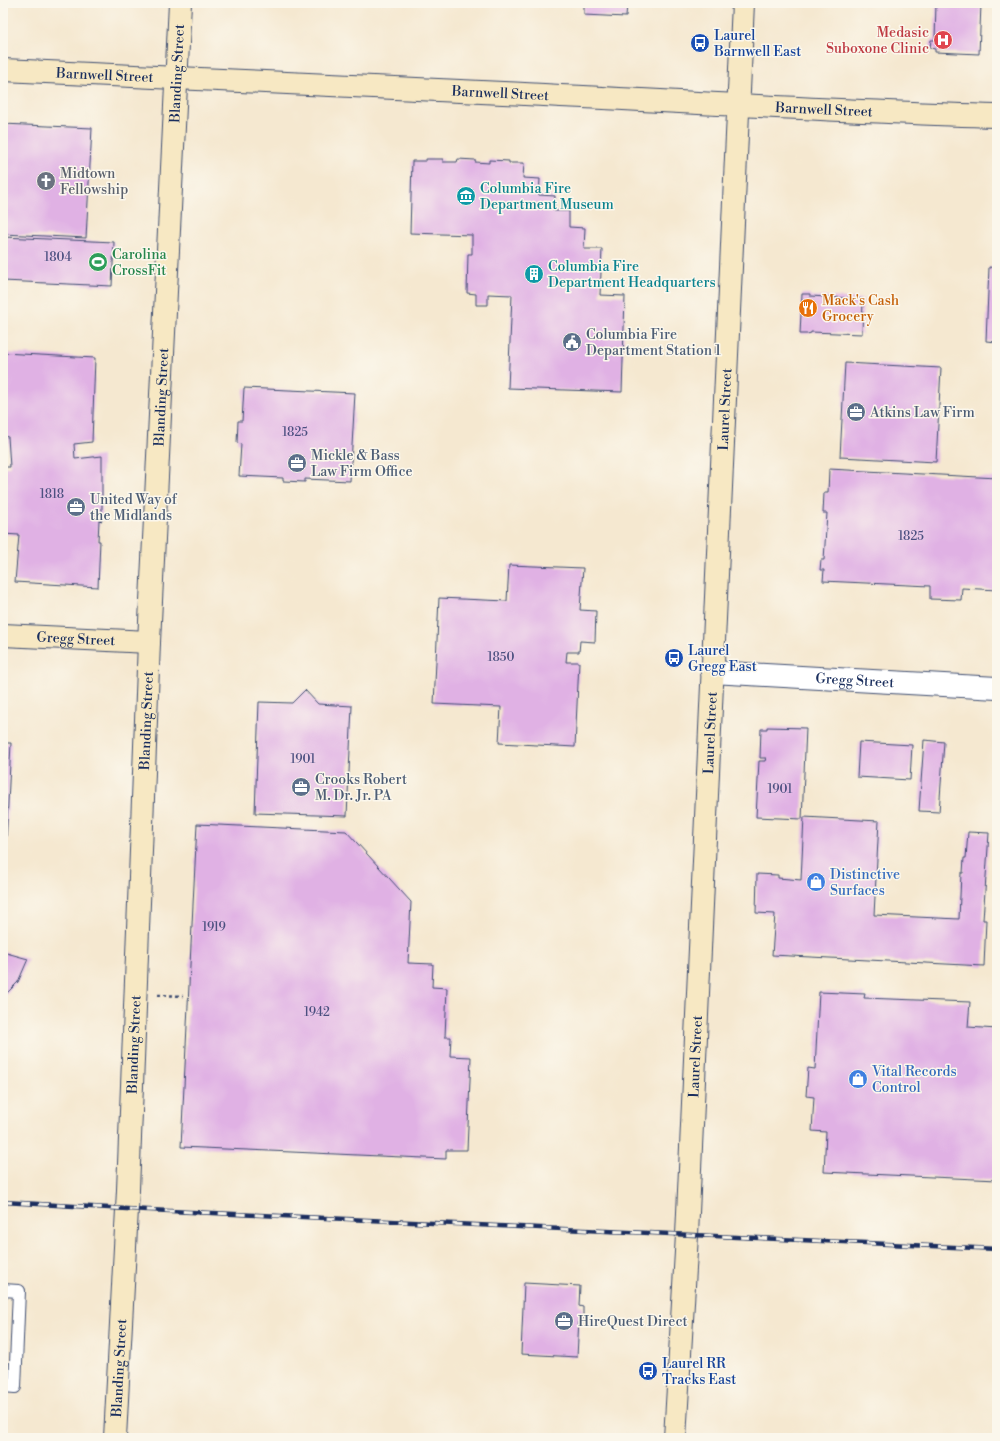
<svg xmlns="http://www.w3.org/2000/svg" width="1000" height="1441" viewBox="0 0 1000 1441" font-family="'Libre Bodoni',serif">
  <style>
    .building { fill: #e0b1e4 }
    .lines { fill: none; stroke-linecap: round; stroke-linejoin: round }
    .lane-casing { stroke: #3c4b6f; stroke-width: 14 }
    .street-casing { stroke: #3c4b6f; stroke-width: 24 }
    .secondary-casing { stroke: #3c4b6f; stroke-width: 24 }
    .path { stroke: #3c4b6f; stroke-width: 2.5; stroke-dasharray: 3 3; stroke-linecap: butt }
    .lane { stroke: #fff; stroke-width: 12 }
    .street { stroke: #fff; stroke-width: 22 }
    .secondary { stroke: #f7e8c3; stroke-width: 22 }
    .rail-casing { stroke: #1b2f5e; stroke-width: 4.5 }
    .rail { stroke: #fbf7ec; stroke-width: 3; stroke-dasharray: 9; stroke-linecap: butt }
    .labels { text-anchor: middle; stroke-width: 3; stroke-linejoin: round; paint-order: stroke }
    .number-label { font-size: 12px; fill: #4c5080 }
    .health-label { font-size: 14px; fill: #be3a42; stroke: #fbf7ec; text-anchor: end }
    .transit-label { font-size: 14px; fill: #164399; stroke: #fbf7ec; text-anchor: start }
    .street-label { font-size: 14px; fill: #1b2f5e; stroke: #fbf7ec }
    .worship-label { font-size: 14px; fill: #5b616d; stroke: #fbf7ec; text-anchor: start }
    .culture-label { font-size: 14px; fill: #0d838f; stroke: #fbf7ec; text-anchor: start }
    .leisure-label { font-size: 14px; fill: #27864d; stroke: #fbf7ec; text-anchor: start }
    .food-label { font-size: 14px; fill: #c56008; stroke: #fbf7ec; text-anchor: start }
    .service-label { font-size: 14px; fill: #4e5e75; stroke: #fbf7ec; text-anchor: start }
    .shop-label { font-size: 14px; fill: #366cbe; stroke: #fbf7ec; text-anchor: start }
  </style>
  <rect width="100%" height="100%" fill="#fbf7ec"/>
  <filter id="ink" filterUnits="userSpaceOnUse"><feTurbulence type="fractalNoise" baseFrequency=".025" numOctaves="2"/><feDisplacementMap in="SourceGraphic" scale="8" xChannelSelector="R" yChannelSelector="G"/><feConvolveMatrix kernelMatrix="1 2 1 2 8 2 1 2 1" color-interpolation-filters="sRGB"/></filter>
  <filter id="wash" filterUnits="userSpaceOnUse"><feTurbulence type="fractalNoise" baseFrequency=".012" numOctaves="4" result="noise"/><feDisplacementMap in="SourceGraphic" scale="16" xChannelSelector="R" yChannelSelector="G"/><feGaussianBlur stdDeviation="0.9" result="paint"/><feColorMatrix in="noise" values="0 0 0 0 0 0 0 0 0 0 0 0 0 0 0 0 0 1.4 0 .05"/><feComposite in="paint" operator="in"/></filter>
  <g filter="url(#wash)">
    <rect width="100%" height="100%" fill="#f5e8d0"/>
    <g id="blocks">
      <path class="building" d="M 584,3 L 627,3 L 626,17 L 584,15 Z
        M 936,3 L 981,4 L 979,54 L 935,52 L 935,49 L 930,48 L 931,40 L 935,40 Z
        M 3,124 L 92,128 L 86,238 L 3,234 Z
        M 426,159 L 443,159 L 443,162 L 457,162 L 458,159 L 475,160 L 475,162 L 489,163 L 489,160 L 509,161 L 509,163 L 524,163 L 523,178 L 540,179 L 539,195 L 555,196 L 554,211 L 569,211 L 569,227 L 585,228 L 584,249 L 602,249 L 600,295 L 625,296 L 622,392 L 508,388 L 512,295 L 488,294 L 488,305 L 476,305 L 476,294 L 467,293 L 468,254 L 472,254 L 472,235 L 410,233 L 412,161 L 426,161 Z
        M 3,237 L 114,242 L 112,286 L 3,281 Z
        M 989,267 L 997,268 L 997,342 L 986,341 Z
        M 802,294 L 810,294 L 810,296 L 863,299 L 862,334 L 811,332 L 811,333 L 807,334 L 800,334 Z
        M 3,353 L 95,358 L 92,442 L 74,444 L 75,459 L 102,456 L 102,521 L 99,520 L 98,541 L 100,541 L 98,587 L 15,582 L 19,535 L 3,534 L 3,467 L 10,467 L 8,437 L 3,436 Z
        M 845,363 L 941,368 L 936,462 L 840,457 Z
        M 244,388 L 355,393 L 350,481 L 305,479 L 305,482 L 283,481 L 283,478 L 239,476 L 241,444 L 237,443 L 238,421 L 242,421 Z
        M 829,469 L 997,478 L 997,590 L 962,588 L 961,600 L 930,599 L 930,586 L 823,581 L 824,570 L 820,570 L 821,560 L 824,560 L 827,513 L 823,513 L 824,493 L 828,493 Z
        M 509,565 L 583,568 L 580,610 L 596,611 L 595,642 L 580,641 L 579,652 L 567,652 L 566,662 L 579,662 L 575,747 L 499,743 L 501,707 L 434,704 L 439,598 L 507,601 Z
        M 305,690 L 318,704 L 352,706 L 347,816 L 255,813 L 259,702 L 292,703 Z
        M 767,727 L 806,728 L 802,819 L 756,817 L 759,761 L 765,761 L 766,758 L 760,758 L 761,729 L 767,729 Z
        M 924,740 L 944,742 L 939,812 L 919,811 Z
        M 859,742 L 912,745 L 910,780 L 857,777 Z
        M 3,743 L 11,743 L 4,884 L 3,884 Z
        M 804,817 L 879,821 L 874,915 L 959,919 L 961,873 L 963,873 L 964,858 L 966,858 L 968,832 L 989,833 L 983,920 L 986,920 L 984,966 L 772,955 L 775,914 L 756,913 L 757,874 L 778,875 L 778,878 L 801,880 Z
        M 197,824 L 346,831 L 411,902 L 408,963 L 433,964 L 432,987 L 447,988 L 445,1037 L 451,1037 L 450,1056 L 471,1057 L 467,1150 L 446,1150 L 446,1159 L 181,1147 Z
        M 3,952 L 28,959 L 18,982 L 3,997 Z
        M 819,992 L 865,994 L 864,998 L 970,1002 L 968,1027 L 997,1029 L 997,1180 L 824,1172 L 826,1132 L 812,1131 L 814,1097 L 806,1096 L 808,1068 L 815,1069 Z
        M 524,1283 L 580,1286 L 579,1306 L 583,1307 L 583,1319 L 579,1319 L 577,1357 L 521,1354 Z"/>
    </g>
  </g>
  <g filter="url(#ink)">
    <use href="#blocks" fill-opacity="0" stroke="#3c4b6f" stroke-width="1"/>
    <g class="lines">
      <g class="lane-casing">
        <path id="lane" d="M 3,1290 L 19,1291 L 15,1387 L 3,1386"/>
      </g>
      <g class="street-casing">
        <g id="street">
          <path id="s1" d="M 712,672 L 997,688"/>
        </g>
      </g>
      <g class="secondary-casing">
        <g id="secondary">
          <path id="s2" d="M 3,70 C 169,78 336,85 503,93 C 667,101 832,111 997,116"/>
          <path id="s3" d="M 3,635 L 149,642"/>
          <path id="s4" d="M 115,1438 L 128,1190 L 149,642 L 180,3"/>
          <path id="s5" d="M 675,1438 L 687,1235 L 743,3"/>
        </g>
      </g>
      <path class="path" d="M 158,995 L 183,996"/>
      <use href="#lane" class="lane"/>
      <use href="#street" class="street"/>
      <use href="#secondary" class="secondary"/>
      <g class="rail-casing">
        <path id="rail" d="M 3,1202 L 127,1209 L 997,1249"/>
      </g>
      <use href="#rail" class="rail"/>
    </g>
  </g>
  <defs>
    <g id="hospital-disc" transform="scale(1)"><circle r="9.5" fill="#e0444e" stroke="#fbf7ec"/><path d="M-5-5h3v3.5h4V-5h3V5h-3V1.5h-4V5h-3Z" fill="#fff"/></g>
    <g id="bus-disc" transform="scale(1)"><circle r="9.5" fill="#1a4fb4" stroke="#fbf7ec"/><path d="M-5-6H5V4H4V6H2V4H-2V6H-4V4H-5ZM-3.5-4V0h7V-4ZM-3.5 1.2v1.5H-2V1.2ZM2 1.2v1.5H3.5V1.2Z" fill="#fff"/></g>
    <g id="church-disc" transform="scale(1)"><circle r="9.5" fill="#6b7280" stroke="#fbf7ec"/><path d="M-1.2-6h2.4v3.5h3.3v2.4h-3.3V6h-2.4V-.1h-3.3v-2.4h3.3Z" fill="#fff"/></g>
    <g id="museum-disc" transform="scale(1)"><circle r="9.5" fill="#0f9aa8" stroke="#fbf7ec"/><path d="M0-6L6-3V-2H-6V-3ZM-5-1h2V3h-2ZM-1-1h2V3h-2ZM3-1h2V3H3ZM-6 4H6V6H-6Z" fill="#fff"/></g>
    <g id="stadium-disc" transform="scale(1)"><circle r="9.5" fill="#2e9e5b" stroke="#fbf7ec"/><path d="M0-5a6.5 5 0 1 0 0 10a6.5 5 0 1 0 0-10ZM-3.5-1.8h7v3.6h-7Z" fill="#fff"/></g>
    <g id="building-disc" transform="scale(1)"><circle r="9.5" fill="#0f9aa8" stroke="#fbf7ec"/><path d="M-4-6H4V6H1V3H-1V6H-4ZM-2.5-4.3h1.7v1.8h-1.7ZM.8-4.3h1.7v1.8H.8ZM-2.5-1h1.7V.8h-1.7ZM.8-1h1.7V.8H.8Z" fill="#fff"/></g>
    <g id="restaurant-disc" transform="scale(1)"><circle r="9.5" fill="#e8710a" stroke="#fbf7ec"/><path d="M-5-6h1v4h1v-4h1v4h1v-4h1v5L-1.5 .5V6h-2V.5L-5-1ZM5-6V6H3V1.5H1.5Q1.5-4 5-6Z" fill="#fff"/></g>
    <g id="civic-disc" transform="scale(1)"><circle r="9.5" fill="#5c6f8a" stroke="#fbf7ec"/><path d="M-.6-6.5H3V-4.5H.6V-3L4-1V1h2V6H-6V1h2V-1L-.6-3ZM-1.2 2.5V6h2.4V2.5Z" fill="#fff"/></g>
    <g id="office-disc" transform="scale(1)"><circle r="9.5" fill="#5c6f8a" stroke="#fbf7ec"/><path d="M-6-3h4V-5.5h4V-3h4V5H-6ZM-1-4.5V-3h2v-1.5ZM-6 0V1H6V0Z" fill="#fff"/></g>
    <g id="shop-disc" transform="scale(1)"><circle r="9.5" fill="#3f7fe0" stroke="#fbf7ec"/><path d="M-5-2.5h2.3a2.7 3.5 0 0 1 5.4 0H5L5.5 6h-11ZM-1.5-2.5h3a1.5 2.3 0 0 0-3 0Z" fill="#fff"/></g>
  </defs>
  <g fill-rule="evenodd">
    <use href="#hospital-disc" x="943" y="40"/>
    <use href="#bus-disc" x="700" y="43"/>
    <use href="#church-disc" x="46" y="181"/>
    <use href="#museum-disc" x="466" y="196"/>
    <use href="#stadium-disc" x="98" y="262"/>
    <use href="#building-disc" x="534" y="274"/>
    <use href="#restaurant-disc" x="808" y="308"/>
    <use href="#civic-disc" x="572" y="342"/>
    <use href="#office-disc" x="856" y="412"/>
    <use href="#office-disc" x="297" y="463"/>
    <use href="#office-disc" x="76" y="507"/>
    <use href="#bus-disc" x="674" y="658"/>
    <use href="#office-disc" x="301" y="787"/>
    <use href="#shop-disc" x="816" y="882"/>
    <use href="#shop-disc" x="858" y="1079"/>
    <use href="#office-disc" x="564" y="1321"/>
    <use href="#bus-disc" x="648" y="1371"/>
  </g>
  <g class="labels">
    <g class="number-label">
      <text x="58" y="261">1804</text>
      <text x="295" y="436">1825</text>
      <text x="52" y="498">1818</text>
      <text x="911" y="540">1825</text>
      <text x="501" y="661">1850</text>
      <text x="303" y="763">1901</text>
      <text x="780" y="793">1901</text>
      <text x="214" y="931">1919</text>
      <text x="317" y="1016">1942</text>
    </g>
    <g class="health-label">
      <text x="929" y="37">Medasic<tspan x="929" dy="16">Suboxone Clinic</tspan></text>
    </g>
    <g class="transit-label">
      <text x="714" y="40">Laurel<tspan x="714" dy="16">Barnwell East</tspan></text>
      <text x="688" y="655">Laurel<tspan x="688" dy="16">Gregg East</tspan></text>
      <text x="662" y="1368">Laurel RR<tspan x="662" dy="16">Tracks East</tspan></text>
    </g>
    <g class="street-label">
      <text dy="5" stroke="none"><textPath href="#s4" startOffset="1366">Blanding Street</textPath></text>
      <text dy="5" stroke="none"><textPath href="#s2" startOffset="102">Barnwell Street</textPath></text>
      <text dy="5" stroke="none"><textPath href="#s2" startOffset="498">Barnwell Street</textPath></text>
      <text dy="5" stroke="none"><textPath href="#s2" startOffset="822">Barnwell Street</textPath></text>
      <text dy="5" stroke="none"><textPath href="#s4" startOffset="1042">Blanding Street</textPath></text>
      <text dy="5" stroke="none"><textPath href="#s5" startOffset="1030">Laurel Street</textPath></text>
      <text dy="5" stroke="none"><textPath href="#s3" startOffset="73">Gregg Street</textPath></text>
      <text dy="5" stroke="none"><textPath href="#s1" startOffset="143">Gregg Street</textPath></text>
      <text dy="5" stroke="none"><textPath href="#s4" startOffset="718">Blanding Street</textPath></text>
      <text dy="5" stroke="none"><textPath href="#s5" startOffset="706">Laurel Street</textPath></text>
      <text dy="5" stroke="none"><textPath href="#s4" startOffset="394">Blanding Street</textPath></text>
      <text dy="5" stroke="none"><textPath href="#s5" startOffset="382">Laurel Street</textPath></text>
      <text dy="5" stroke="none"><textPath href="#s4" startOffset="70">Blanding Street</textPath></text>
    </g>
    <g class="worship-label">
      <text x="60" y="178">Midtown<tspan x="60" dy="16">Fellowship</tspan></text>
    </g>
    <g class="culture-label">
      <text x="480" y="193">Columbia Fire<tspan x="480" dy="16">Department Museum</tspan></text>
      <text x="548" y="271">Columbia Fire<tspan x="548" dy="16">Department Headquarters</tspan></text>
    </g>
    <g class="leisure-label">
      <text x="112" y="259">Carolina<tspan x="112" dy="16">CrossFit</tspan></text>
    </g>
    <g class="food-label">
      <text x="822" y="305">Mack's Cash<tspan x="822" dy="16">Grocery</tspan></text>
    </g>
    <g class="service-label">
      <text x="586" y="339">Columbia Fire<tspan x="586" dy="16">Department Station 1</tspan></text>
      <text x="870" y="417">Atkins Law Firm</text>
      <text x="311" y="460">Mickle &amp; Bass<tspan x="311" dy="16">Law Firm Office</tspan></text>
      <text x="90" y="504">United Way of<tspan x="90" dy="16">the Midlands</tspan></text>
      <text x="315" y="784">Crooks Robert<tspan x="315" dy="16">M. Dr. Jr. PA</tspan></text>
      <text x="578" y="1326">HireQuest Direct</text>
    </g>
    <g class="shop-label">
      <text x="830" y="879">Distinctive<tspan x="830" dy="16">Surfaces</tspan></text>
      <text x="872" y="1076">Vital Records<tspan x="872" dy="16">Control</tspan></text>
    </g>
  </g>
  <rect width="1000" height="1441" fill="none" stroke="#fbf7ec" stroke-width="16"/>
</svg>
